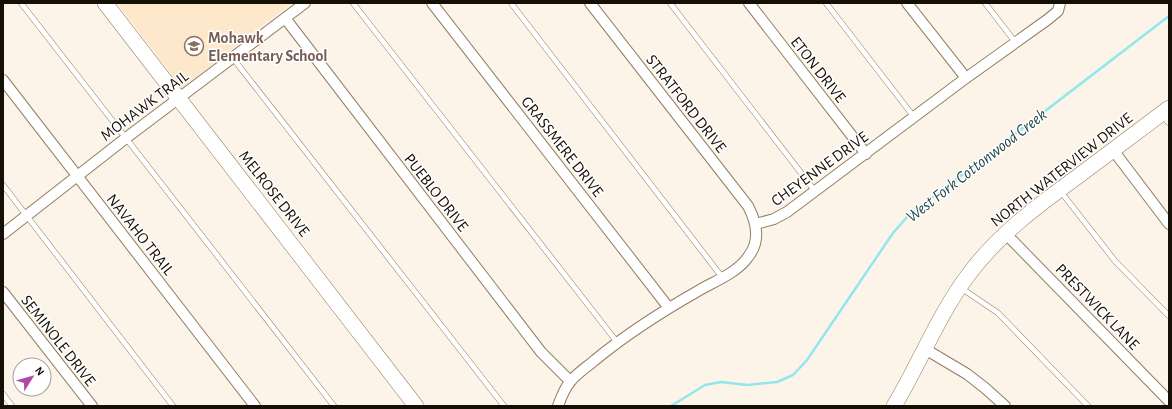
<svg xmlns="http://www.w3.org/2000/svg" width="1172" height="409" viewBox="0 0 1172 409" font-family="'Alegreya Sans',sans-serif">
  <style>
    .built { fill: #fde8cc }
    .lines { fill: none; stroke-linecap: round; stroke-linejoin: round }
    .stream { stroke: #91e7ec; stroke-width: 2.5 }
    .lane-casing { stroke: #917e63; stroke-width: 6 }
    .street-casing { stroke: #917e63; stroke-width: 12 }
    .secondary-casing { stroke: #917e63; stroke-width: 16 }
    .lane { stroke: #fff; stroke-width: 5 }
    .street { stroke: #fff; stroke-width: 10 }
    .secondary { stroke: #fff; stroke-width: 15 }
    .labels { text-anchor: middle; stroke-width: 3; stroke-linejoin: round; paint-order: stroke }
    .education-label { font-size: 16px; font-weight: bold; fill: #785e54; stroke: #fff; text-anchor: start }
    .street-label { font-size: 16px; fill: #160f05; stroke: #fff }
    .water-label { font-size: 17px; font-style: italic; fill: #224a4d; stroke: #fff }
  </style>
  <rect width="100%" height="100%" fill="#fdf4e9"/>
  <path class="built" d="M 117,3 L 292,3 L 182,88 Z"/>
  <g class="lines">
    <path class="stream" d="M 671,406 L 705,385 L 721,382 L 747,385 L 777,382 L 793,375 L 807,360 L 893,233 L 907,217 L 1169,16"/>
    <g class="lane-casing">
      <path id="lane" d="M 21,3 L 334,406
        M 353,3 L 617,342
        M 511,3 L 722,277
        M 670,3 L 815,191
        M 826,3 L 914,117
        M 985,3 L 1016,43
        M 232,57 L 504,406
        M 1167,121 L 1169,123
        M 3,185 L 173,406
        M 1065,197 L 1115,261 L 1169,316
        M 967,292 L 998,313 L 1088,406
        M 3,394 L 12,406"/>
    </g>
    <g class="street-casing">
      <path id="street" d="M 432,3 L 669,308
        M 749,3 L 866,154
        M 907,3 L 966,78
        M 285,18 L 541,352 L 570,381
        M 3,80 L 255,406
        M 1113,150 L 1169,224
        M 756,224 L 774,219 L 787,212 L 966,78 L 1047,20 L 1058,11 L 1060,3
        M 1005,233 L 1169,401
        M 3,234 L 126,138 L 305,3
        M 3,292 L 92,406
        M 925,349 L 967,374 L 985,388 L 1005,406
        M 558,406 C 561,398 564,389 570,382 C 577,373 587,367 595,360 C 628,333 661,312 698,291 C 715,281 737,273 748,257 C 761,241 757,223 748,206 L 590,3"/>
    </g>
    <g class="secondary-casing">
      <path id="secondary" d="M 105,3 L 416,406
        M 894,406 C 920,363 938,315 969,274 C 998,235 1037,206 1077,177 C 1108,154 1138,131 1169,108"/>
    </g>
    <use href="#lane" class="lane"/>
    <use href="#street" class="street"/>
    <use href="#secondary" class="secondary"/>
  </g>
  <defs>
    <g id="school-ring" transform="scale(1)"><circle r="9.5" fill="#fff" stroke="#8d6e63" stroke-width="1.5"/><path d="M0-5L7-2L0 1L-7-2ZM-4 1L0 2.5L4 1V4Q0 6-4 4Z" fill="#8d6e63"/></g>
  </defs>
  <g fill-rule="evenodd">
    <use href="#school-ring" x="194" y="46"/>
  </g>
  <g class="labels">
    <g class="education-label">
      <text x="208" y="43">Mohawk<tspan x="208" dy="18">Elementary School</tspan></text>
    </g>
    <g class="street-label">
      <text transform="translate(819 69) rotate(52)" y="6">ETON DRIVE</text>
      <text transform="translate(687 103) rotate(52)" y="6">STRATFORD DRIVE</text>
      <text transform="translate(144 105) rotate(-37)" y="6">MOHAWK TRAIL</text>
      <text transform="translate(563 146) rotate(52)" y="6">GRASSMERE DRIVE</text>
      <text transform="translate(819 168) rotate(-36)" y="6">CHEYENNE DRIVE</text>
      <text transform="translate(1061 169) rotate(-38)" y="6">NORTH WATERVIEW DRIVE</text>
      <text transform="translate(437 192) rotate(52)" y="6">PUEBLO DRIVE</text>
      <text transform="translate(275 193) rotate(52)" y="6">MELROSE DRIVE</text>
      <text transform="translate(141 234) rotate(52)" y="6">NAVAHO TRAIL</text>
      <text transform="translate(1098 306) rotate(46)" y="6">PRESTWICK LANE</text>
      <text transform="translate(59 340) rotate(52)" y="6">SEMINOLE DRIVE</text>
    </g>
    <g class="water-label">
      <text transform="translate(976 165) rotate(-38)" y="6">West Fork Cottonwood Creek</text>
    </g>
  </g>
  <rect width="1172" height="409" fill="none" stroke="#160f05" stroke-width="8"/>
  <g transform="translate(32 377) rotate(53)"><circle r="19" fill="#ffffff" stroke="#a29f9b"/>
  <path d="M0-3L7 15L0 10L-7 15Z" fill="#b247a7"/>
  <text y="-6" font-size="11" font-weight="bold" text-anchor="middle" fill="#160f05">N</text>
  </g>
</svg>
